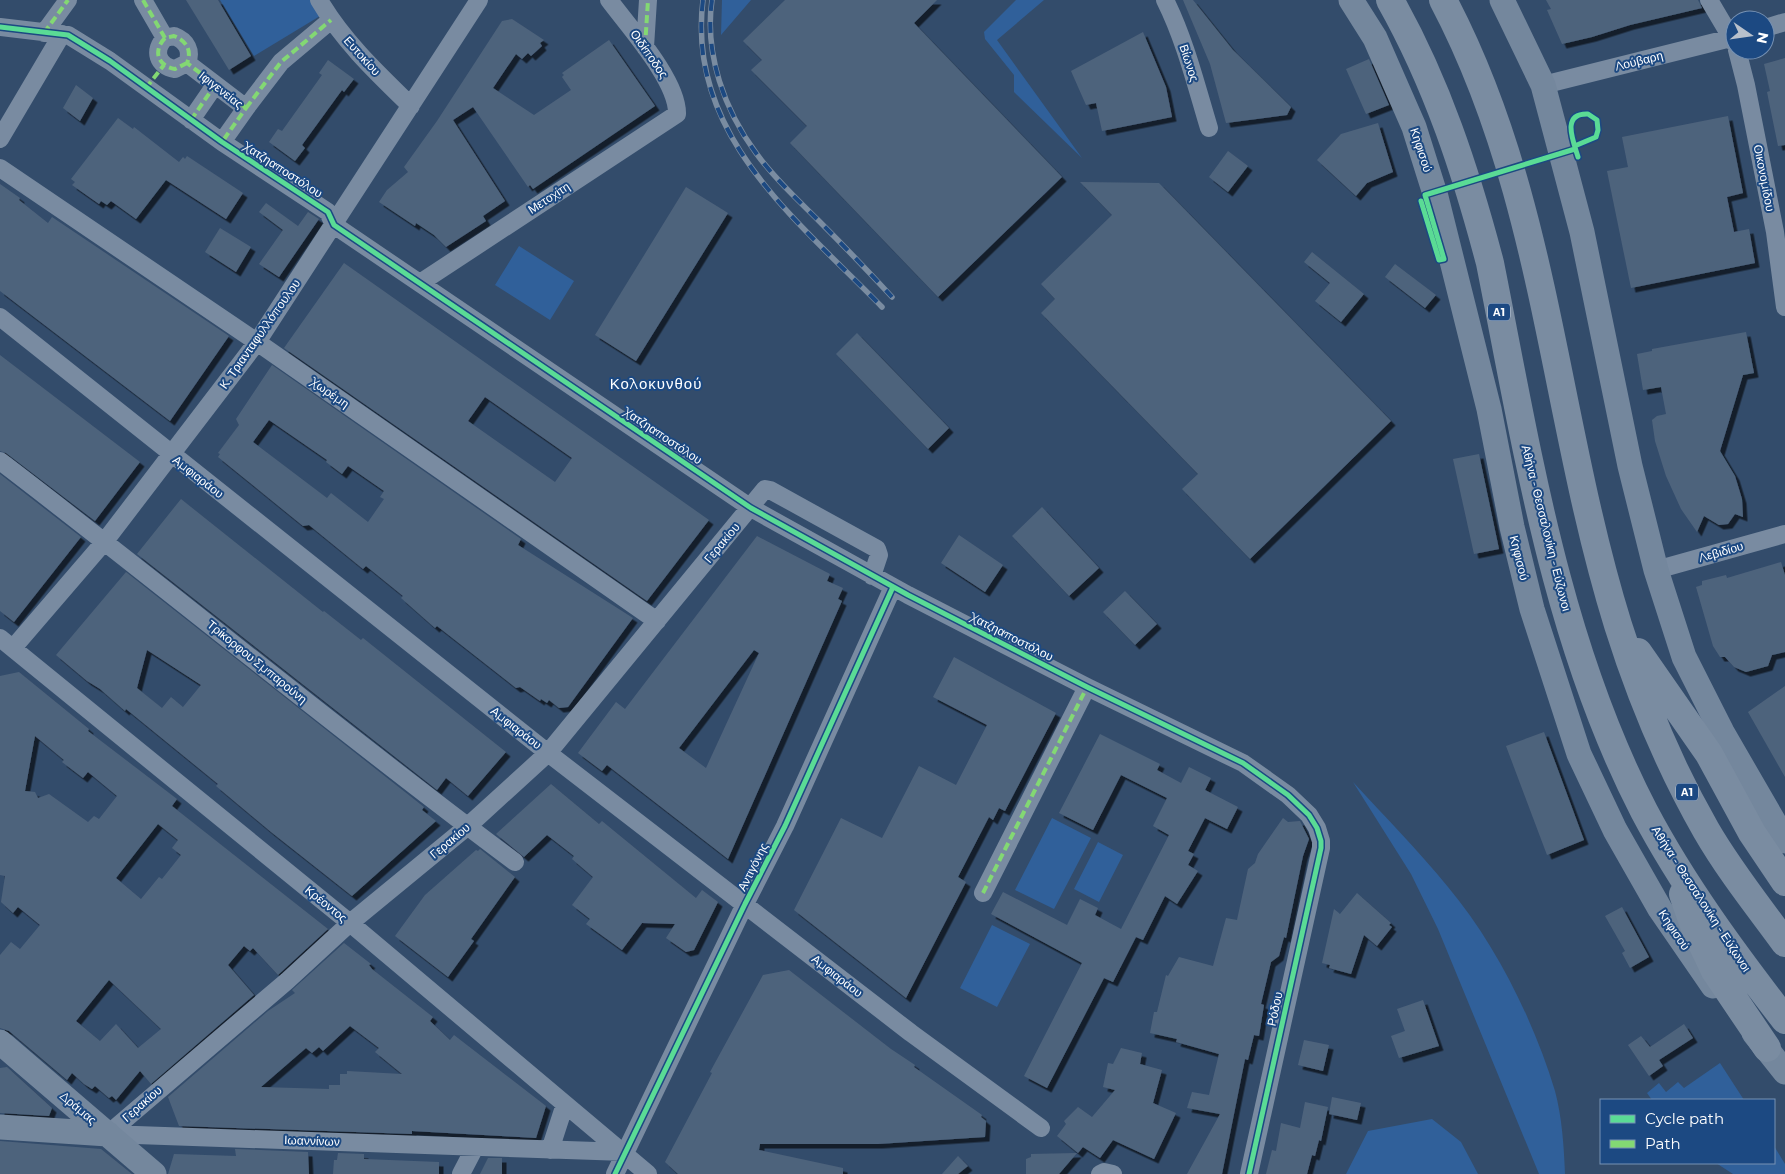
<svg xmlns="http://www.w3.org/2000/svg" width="1785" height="1174" viewBox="0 0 1785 1174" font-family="Montserrat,sans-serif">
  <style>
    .green { fill: #30609a }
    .building { fill: #4e637c; fill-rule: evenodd; filter: url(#shadow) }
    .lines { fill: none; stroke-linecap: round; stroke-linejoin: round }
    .street { stroke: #798ba1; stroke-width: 18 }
    .secondary { stroke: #74879d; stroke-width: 25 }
    .highway { stroke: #7a8ca1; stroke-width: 28 }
    .rail-casing { stroke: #7a8ca1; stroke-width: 5.5 }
    .rail { stroke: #1c4982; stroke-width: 4; stroke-dasharray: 11; stroke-linecap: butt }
    .quiet { stroke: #83d873; stroke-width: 4; stroke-dasharray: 8 4; stroke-linecap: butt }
    .cycleway-casing { stroke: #1c4982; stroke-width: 8 }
    .cycleway { stroke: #5adb95; stroke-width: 5 }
    .labels { text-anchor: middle; stroke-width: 4; stroke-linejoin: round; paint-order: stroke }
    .shield { fill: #1c4982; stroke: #bbc8da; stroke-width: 1 }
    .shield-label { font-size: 11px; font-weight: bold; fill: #fff }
    .street-label { font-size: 12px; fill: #fff; stroke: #1c4982 }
    .quarter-label { font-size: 15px; letter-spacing: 1px; fill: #fff; stroke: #1c4982 }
  </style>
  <defs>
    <filter id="shadow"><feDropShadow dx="4.5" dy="4.5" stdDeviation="0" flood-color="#0009"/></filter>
  </defs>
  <rect width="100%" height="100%" fill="#334c6b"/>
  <path class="green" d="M 220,0 L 311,0 L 320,16 L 254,56 Z
    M 722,0 L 751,0 L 721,35 Z
    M 1016,0 L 1044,0 L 997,40 L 1082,158 L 1014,92 L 1014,75 L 985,39 L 984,32 Z
    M 519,246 L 574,281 L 550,320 L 495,285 Z
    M 1353,782 C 1385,817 1418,850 1448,887 C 1495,943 1534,1021 1555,1091 C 1562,1117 1564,1147 1565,1174 L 1539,1174 L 1438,929 L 1411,874 Z
    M 1052,818 L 1091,838 L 1054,909 L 1015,890 Z
    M 1098,842 L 1123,855 L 1099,902 L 1074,889 Z
    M 992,925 L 1030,944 L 997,1007 L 960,988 Z
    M 1720,1063 L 1744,1100 L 1652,1100 L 1647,1093 L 1659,1083 L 1666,1092 L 1678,1082 L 1684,1088 Z
    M 1432,1119 L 1461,1142 L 1478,1174 L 1346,1174 L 1368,1131 Z
    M 1774,1146 L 1785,1164 L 1785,1174 L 1733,1174 L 1716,1163 L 1774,1163 Z"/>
  <path class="building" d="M 186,0 L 218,0 L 251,56 L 229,70 Z
    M 785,0 L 937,0 L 914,23 L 1062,177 L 938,297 L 790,143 L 807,126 L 751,70 L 762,60 L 743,41 Z
    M 1183,0 L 1193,0 L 1233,50 L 1291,107 L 1287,115 L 1226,123 L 1210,64 Z
    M 1546,0 L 1698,0 L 1702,8 L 1630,25 L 1592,37 L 1562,44 L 1547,10 L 1551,9 Z
    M 512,19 L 544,40 L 540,43 L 542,46 L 531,56 L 528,53 L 522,59 L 516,54 L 493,88 L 534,115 L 571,90 L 562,77 L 564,75 L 562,73 L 609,40 L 655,106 L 533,189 L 530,185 L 528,187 L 473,107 L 453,120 L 505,201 L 483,216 L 486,221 L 446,247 L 434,235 L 416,223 L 415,226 L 379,202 L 387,190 L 408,172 L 404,167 L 437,121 L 502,21 Z
    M 1143,32 L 1166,87 L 1172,117 L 1102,131 L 1096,103 L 1086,105 L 1071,71 Z
    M 1785,58 L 1785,145 L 1778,146 L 1767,92 L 1770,91 L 1764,64 Z
    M 1369,59 L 1389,105 L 1366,114 L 1346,69 Z
    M 328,60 L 354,79 L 344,92 L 342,90 L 302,145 L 305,148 L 295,161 L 269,142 L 278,129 L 282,131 L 322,75 L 319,73 Z
    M 76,85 L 93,98 L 80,121 L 63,108 Z
    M 1728,116 L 1743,193 L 1727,197 L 1734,232 L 1749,229 L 1755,263 L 1631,288 L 1607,171 L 1628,167 L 1622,137 Z
    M 118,118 L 133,129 L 134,127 L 179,162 L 183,157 L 185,159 L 187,156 L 243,193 L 226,219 L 166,180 L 136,219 L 111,201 L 107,205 L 101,201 L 99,204 L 72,185 L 75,182 L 71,179 Z
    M 1378,123 L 1393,172 L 1367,183 L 1356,196 L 1317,160 L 1341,134 Z
    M 1228,151 L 1248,166 L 1228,192 L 1209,177 Z
    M 1080,182 L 1159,183 L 1391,421 L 1250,559 L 1182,489 L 1198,474 L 1041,313 L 1055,299 L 1041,284 L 1112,215 Z
    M 0,184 L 20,198 L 19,200 L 48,223 L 52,217 L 229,336 L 170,421 L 0,291 Z
    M 686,187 L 728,213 L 636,361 L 595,335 Z
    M 266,203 L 298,226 L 308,212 L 319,219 L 279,277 L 259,264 L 283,230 L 259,212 Z
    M 220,228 L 251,247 L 236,272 L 205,252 Z
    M 1312,252 L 1364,294 L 1341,322 L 1315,301 L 1330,283 L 1304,262 Z
    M 344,263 L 709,520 L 647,601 L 284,348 ZM 485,397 L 572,458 L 555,482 L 468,421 Z
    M 1395,264 L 1436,295 L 1425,308 L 1385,277 Z
    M 1746,332 L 1754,373 L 1743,375 L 1720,451 L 1735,476 L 1742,499 L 1743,517 L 1735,514 L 1728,524 L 1719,525 L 1704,516 L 1697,532 L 1681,509 L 1666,476 L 1655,441 L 1652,420 L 1657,416 L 1666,414 L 1661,387 L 1643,390 L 1637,354 L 1652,351 L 1652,349 Z
    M 857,333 L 949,428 L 928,449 L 836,354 Z
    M 0,355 L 140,462 L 95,521 L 6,453 L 0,451 Z
    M 272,365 L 521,539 L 518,545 L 633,618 L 568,707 L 559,708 L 549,700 L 547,703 L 541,699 L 540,701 L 520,687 L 516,688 L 437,626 L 435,628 L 401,598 L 403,596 L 366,566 L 363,569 L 309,525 L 303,526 L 218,457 L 220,454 L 218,453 L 239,425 L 236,419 ZM 269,420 L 327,460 L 326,462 L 342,474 L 348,466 L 384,491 L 380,497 L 384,499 L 368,522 L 331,493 L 327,498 L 253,442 Z
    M 1479,454 L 1499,549 L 1474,554 L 1453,459 Z
    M 0,474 L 81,537 L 14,622 L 0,611 Z
    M 181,499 L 323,612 L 324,611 L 361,640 L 363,638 L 506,752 L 468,796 L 446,778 L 437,790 L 137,554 Z
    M 1042,507 L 1099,568 L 1069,596 L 1012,536 Z
    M 959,535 L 1003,565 L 985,592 L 941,563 Z
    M 757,536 L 830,574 L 827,581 L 843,588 L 838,599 L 842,601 L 728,859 L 607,765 L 602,771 L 578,753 L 616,702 L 625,709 ZM 754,650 L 759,653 L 706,768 L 679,748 Z
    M 1781,562 L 1785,575 L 1785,652 L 1772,655 L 1768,666 L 1746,672 L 1734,667 L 1725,657 L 1720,657 L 1713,646 L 1696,587 L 1702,585 L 1702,581 L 1726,575 L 1727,578 Z
    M 126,572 L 424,807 L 422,810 L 436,821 L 352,896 L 271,832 L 216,786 L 218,784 L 126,709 L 125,711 L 100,689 L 87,681 L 56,655 ZM 147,650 L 201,685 L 183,707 L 171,697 L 162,708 L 137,688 Z
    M 1125,591 L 1157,624 L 1135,645 L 1103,612 Z
    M 954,657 L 1056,713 L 1005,811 L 999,808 L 993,820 L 989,817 L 958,877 L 966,882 L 906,998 L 794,910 L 841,818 L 882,838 L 919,766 L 956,785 L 987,725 L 933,697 Z
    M 19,672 L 89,729 L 88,731 L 177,799 L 172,806 L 328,929 L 278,975 L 253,948 L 250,951 L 244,946 L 228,965 L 254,995 L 151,1084 L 140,1071 L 116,1100 L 112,1096 L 109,1098 L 95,1086 L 92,1089 L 84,1084 L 72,1073 L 67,1080 L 9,1031 L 0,1028 L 0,955 L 11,942 L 20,949 L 40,925 L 18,907 L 13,913 L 1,902 L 5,876 L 0,875 L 0,676 ZM 35,736 L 64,760 L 62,762 L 83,778 L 88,772 L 117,796 L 99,819 L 94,816 L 88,822 L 49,794 L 38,798 L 35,792 L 25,791 ZM 158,824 L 178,840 L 172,848 L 181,855 L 162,879 L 159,877 L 141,899 L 116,878 ZM 109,980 L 161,1029 L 138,1048 L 116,1024 L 100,1041 L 76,1021 Z
    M 1785,686 L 1785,777 L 1748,712 Z
    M 1544,732 L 1584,840 L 1547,855 L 1506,746 Z
    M 1100,734 L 1160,764 L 1157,770 L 1181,783 L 1189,767 L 1211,778 L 1205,790 L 1238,807 L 1227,829 L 1205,818 L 1188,851 L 1194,854 L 1188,865 L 1198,871 L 1177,904 L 1165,896 L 1143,940 L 1136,937 L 1113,982 L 1104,978 L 1047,1088 L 1024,1076 L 1082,963 L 991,914 L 1003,892 L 1067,925 L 1080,899 L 1098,908 L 1095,915 L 1121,929 L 1169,835 L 1153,826 L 1167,798 L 1121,775 L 1093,830 L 1059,813 Z
    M 551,784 L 599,824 L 602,821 L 696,898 L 702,890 L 718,902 L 694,950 L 686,952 L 666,938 L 675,924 L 642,923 L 622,950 L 586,924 L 590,919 L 572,905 L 593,877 L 572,859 L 574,856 L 547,835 L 524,857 L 496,834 Z
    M 1283,818 L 1288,822 L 1300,821 L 1309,839 L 1303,856 L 1286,938 L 1284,937 L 1279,956 L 1271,962 L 1261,1004 L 1264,1005 L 1259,1036 L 1254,1035 L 1248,1060 L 1245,1059 L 1222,1174 L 1187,1174 L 1220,1114 L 1187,1108 L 1192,1092 L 1209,1095 L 1219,1054 L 1176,1042 L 1177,1039 L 1150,1033 L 1154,1012 L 1157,1012 L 1166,975 L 1168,976 L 1179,957 L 1213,966 L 1226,918 L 1237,920 L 1248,869 L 1255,863 L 1258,854 Z
    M 480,849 L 515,877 L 471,939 L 474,941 L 448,977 L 395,936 L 425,895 L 476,850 L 478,851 Z
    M 1357,893 L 1391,923 L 1389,925 L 1392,927 L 1377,946 L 1364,935 L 1351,974 L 1329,968 L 1330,965 L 1322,963 L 1334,909 L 1340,914 Z
    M 1622,907 L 1649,957 L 1630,968 L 1622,953 L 1625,951 L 1605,916 Z
    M 344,943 L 371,964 L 369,965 L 372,969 L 433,1017 L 430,1021 L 450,1040 L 454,1035 L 546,1106 L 536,1138 L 412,1131 L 412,1134 L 179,1126 L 168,1097 L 268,1011 L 295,993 L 292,990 ZM 350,1026 L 379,1048 L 375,1052 L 402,1074 L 347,1071 L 347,1074 L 340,1074 L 340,1085 L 329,1085 L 329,1089 L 261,1087 L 306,1048 L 312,1053 L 319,1047 L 323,1051 Z
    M 789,970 L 891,1049 L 915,1065 L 914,1067 L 982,1115 L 981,1117 L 986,1121 L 985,1137 L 878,1144 L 760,1144 L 759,1150 L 843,1168 L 843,1174 L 678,1174 L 665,1162 L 712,1073 L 710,1072 L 763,975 Z
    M 1423,1000 L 1439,1046 L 1399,1058 L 1391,1036 L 1405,1031 L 1397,1009 Z
    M 1684,1024 L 1693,1038 L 1659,1060 L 1663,1066 L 1649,1076 L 1628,1045 L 1641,1036 L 1650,1047 Z
    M 1304,1040 L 1329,1045 L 1323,1071 L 1298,1065 Z
    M 1121,1048 L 1142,1053 L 1140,1064 L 1162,1070 L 1153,1103 L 1176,1113 L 1154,1159 L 1113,1140 L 1100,1158 L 1083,1147 L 1078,1153 L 1057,1136 L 1066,1124 L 1064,1121 L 1078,1107 L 1092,1117 L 1115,1090 L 1103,1087 L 1108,1063 L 1113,1064 Z
    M 7,1067 L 52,1108 L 49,1116 L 0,1113 L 0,1068 Z
    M 1332,1097 L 1361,1103 L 1357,1120 L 1329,1114 Z
    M 1305,1102 L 1328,1107 L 1321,1141 L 1319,1140 L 1315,1156 L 1312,1155 L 1307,1174 L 1266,1174 L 1272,1150 L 1276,1151 L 1281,1123 L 1300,1128 Z
    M 0,1141 L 101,1149 L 132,1174 L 0,1174 Z
    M 235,1149 L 308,1152 L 309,1174 L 168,1174 L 174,1154 L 236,1156 Z
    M 338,1153 L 364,1154 L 364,1159 L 439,1162 L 439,1174 L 333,1174 L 334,1160 L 337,1160 Z
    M 1077,1153 L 1059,1174 L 1026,1174 L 1026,1159 L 1031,1157 L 1031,1154 Z
    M 958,1156 L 968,1166 L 958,1174 L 942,1174 Z
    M 488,1158 L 502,1158 L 502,1174 L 480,1174 Z"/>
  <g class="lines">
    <path class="street" d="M 143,0 L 165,38 L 174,36 C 187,41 192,51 187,63 L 246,108 L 222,142
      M 319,0 C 343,41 377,73 411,106
      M 1165,0 C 1185,40 1196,85 1209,128
      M 1709,0 L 1735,44
      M 0,27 L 68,35 L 110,61 L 222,142 L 328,212 L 334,225 L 751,508 L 908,595 L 1087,687 L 1243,763 L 1288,795 L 1309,815 L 1317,828 L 1321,841 L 1321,848 L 1249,1174
      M 1765,28 L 1785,22
      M 44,33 L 68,0
      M 165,38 C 153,50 157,66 175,69 L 187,63
      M 645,47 L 648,0
      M 1737,50 L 1746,85 L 1775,232 L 1785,307
      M 1543,85 L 1735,37
      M 246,108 L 281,62 L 331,20
      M 191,120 L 215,85
      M 0,139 L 62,34
      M 0,168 L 257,342 L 657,621
      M 420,283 L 677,114 C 678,81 629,27 609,0
      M 0,317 L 548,753 L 911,1033 L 1041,1128
      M 0,461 C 173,593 340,732 515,862
      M 1656,570 L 1785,534
      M 0,638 L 350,923 L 648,1174
      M 13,648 L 105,541 L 257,342 L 479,0
      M 983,893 L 1087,687
      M 108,1134 L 287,981 L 350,923 L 468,826 L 548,753 L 765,489 L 770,490 L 877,549 L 879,555 L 872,576
      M 108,1134 L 625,1152
      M 550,1150 L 565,1104
      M 461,1174 L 475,1147
      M 615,1174 L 745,904 L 785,826 L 893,587
      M 1100,1174 L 1104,1172 L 1113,1174"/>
    <path class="secondary" d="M 1351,0 L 1375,38 L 1414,127 L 1436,197 L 1489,409 L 1512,527 L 1532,609 L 1579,754 L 1615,830 L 1660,909 L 1713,986
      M 1502,0 L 1543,85 L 1582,232 L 1630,466 L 1656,570 L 1684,657 L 1722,732 L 1785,841
      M 1754,1033 L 1785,1072
      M 0,1042 L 154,1174
      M 0,1127 L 108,1134"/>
    <path class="highway" d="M 1390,0 C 1437,83 1466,172 1490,263 C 1527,449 1556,641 1644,811 C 1683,885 1734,954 1785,1020
      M 1443,0 C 1547,197 1553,416 1618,625 C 1640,695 1670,767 1706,830 C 1729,870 1758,906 1785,943
      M 1638,652 L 1709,754 L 1752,833 L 1785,882
      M 1683,894 L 1696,931 L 1715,971 L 1767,1048"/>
    <g class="rail-casing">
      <path id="rail" d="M 703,0 C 686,135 797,220 882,307
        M 712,0 C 704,54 725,111 756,153 C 774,178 797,199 818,220 C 843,245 868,271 892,297"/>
    </g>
    <use href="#rail" class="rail"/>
    <path class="quiet" d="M 143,0 L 165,38 L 174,36 C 187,41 192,51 187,63 L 246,108 L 222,142
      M 44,33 L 68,0
      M 165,38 C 153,50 157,66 175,69 L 187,63
      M 645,47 L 648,0
      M 146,88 L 164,65
      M 246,108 L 281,62 L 331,20
      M 191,120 L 215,85
      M 983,893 L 1087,687"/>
    <g class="cycleway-casing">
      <path id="cycleway" d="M 0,27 L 68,35 L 110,61 L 222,142 L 328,212 L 334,225 L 751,508 L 908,595 L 1087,687 L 1243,763 L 1288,795 L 1309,815 L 1317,828 L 1321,841 L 1321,848 L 1249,1174
        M 1577,145 L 1596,137 L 1598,130 L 1597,120 L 1588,114 C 1561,113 1573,140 1578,157
        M 1421,201 L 1439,260 L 1444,259 L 1425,195 L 1575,149
        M 615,1174 L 745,904 L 785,826 L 893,587"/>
    </g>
    <use href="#cycleway" class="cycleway"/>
  </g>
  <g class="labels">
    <g class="shield">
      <rect x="1488" y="303.5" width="22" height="17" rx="4"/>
      <rect x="1676" y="783.5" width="22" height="17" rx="4"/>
    </g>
    <g class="shield-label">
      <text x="1499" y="316">Α1</text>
      <text x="1687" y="796">Α1</text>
    </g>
    <g class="street-label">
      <text transform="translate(649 54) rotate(55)" y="4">Οιδίποδος</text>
      <text transform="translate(362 56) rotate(48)" y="4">Ευτοκίου</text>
      <text transform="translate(1639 61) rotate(-14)" y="4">Λούβαρη</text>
      <text transform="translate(1189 63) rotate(72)" y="4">Βίωνος</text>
      <text transform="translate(221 90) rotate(38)" y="4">Ιφιγενείας</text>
      <text transform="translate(1421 150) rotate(72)" y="4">Κηφισού</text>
      <text transform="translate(283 170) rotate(33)" y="4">Χατζηαποστόλου</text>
      <text transform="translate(1764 178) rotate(79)" y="4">Οικονομίδου</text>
      <text transform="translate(549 198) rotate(-33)" y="4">Μετοχίτη</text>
      <text transform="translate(260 334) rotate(-55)" y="4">Κ. Τριανταφυλλόπουλου</text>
      <text transform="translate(330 393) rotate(35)" y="4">Χωρέμη</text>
      <text transform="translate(663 436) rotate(34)" y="4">Χατζηαποστόλου</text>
      <text transform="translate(198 477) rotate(38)" y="4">Αμφιαράου</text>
      <text transform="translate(1546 528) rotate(76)" y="4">Αθήνα - Θεσσαλονίκη - Εύζωνοι</text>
      <text transform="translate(722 543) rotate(-50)" y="4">Γερακίου</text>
      <text transform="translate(1721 552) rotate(-16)" y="4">Λεβιδίου</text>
      <text transform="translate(1519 558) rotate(76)" y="4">Κηφισού</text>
      <text transform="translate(1012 637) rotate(27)" y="4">Χατζηαποστόλου</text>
      <text transform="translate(257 662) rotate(39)" y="4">Τρίκορφου Σμπαρούνη</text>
      <text transform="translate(516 728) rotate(38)" y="4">Αμφιαράου</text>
      <text transform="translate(450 841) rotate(-40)" y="4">Γερακίου</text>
      <text transform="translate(753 867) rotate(-63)" y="4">Αντιγόνης</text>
      <text transform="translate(1701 899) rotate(57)" y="4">Αθήνα - Θεσσαλονίκη - Εύζωνοι</text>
      <text transform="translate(326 904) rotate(39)" y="4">Κρέοντος</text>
      <text transform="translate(1674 930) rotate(56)" y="4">Κηφισού</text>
      <text transform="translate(837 976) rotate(38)" y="4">Αμφιαράου</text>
      <text transform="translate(1275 1009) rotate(-78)" y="4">Ρόδου</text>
      <text transform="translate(142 1104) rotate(-41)" y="4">Γερακίου</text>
      <text transform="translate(78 1108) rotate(40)" y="4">Δράμας</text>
      <text transform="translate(312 1141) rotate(2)" y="4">Ιωαννίνων</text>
    </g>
    <g class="quarter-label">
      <text x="656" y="389">Κολοκυνθού</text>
    </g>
  </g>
  <rect x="1600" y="1099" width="175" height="65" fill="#1c4982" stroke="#7792b4"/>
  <rect x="1610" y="1115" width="25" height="8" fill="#5adb95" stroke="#7792b4"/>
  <text x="1645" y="1124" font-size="15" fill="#ffffff">Cycle path</text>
  <rect x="1610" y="1140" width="25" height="8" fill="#83d873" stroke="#7792b4"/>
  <text x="1645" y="1149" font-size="15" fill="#ffffff">Path</text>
  <g transform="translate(1750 35) rotate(103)"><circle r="24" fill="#1c4982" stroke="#7792b4"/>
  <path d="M0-4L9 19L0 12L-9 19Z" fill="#b8c0cb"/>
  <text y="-8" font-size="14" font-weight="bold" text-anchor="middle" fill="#ffffff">N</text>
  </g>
</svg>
